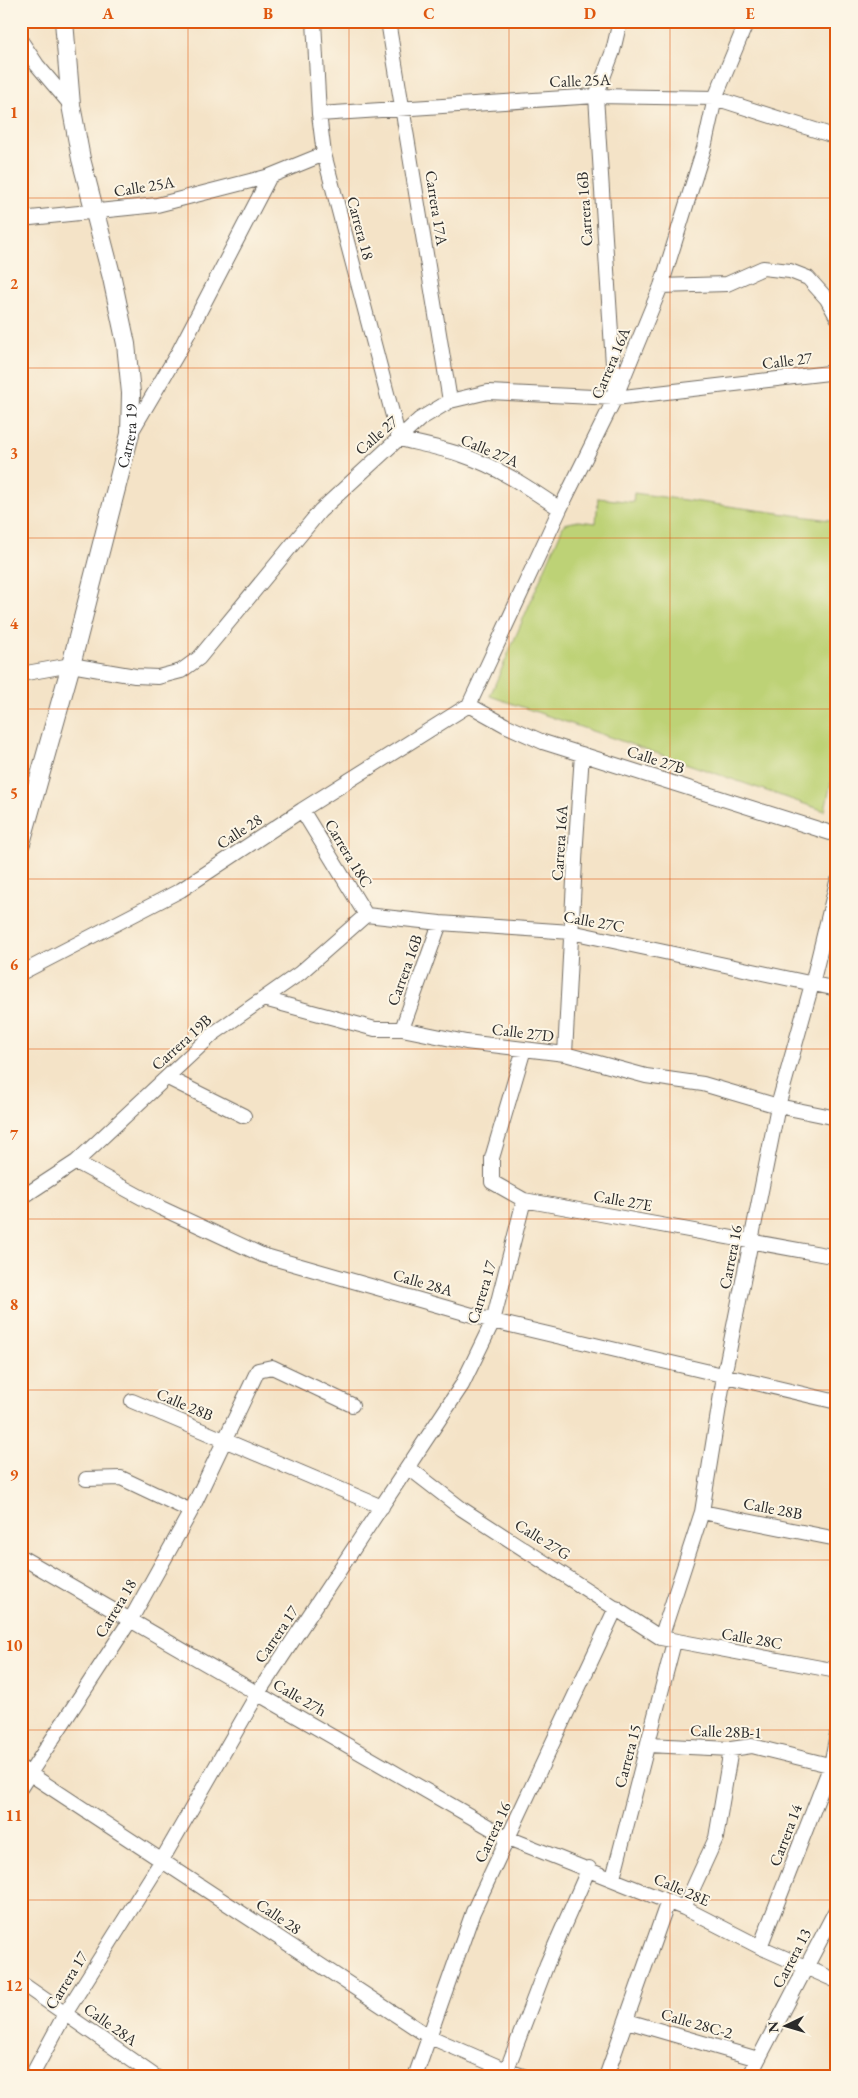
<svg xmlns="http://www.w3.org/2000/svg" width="858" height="2098" viewBox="0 0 858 2098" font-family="'EB Garamond',serif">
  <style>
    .green { fill: #bdd276; stroke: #747e50 }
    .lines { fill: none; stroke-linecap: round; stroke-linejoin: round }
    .minor-casing { stroke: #716b62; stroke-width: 16 }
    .tertiary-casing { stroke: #716b62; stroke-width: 20 }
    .minor { stroke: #fff; stroke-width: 14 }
    .tertiary { stroke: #fff; stroke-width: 18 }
    .grid { fill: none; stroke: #df570e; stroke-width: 1; stroke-opacity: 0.55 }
    .labels { text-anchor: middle; stroke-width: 4; stroke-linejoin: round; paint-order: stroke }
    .street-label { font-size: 16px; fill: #2b2b2b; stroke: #fcf5e5 }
    .neatline { fill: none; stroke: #df570e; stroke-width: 2 }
    .grid-label { font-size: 16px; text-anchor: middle; font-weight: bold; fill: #df570e }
  </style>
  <rect width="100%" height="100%" fill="#fcf5e5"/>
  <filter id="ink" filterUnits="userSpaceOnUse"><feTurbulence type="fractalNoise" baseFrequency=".02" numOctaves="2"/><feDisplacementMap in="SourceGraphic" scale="10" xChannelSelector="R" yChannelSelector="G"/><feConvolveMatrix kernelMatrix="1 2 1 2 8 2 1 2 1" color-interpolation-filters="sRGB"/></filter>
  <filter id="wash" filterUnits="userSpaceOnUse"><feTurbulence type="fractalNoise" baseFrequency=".0096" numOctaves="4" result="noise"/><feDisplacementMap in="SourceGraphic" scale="20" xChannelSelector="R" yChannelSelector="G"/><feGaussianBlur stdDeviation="1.12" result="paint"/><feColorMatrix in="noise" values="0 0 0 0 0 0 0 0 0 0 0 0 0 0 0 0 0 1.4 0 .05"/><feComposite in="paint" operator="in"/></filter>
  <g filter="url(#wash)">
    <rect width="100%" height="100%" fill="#f4e3c7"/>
    <path class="green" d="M 634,493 L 837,521 L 837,754 L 825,811 L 490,696 L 564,524 L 578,521 L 596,523 L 598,498 L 633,502 Z"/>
  </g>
  <g filter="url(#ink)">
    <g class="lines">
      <g class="minor-casing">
        <path id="minor" d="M 314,21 L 319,114 L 324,154 L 399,439 C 420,444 442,448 462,455 C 498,467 529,488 560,509
          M 388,21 L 450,401
          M 21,41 L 37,65 L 71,105
          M 319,114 L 596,96 L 715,98 L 837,137
          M 21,219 L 157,205 L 270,176 L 324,154
          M 661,286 L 727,284 L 763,268 L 790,271 L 808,278 L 827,299 L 837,317
          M 615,396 L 596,96 L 613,51 L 620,21
          M 130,434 L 179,351 L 270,176
          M 21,674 L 71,665 L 135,676 L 158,677 L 181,671 L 199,658 L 320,511 L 420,419 L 450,401 L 488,392 L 615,398 L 837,372
          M 469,705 L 560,509 L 615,398 L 661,286 L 704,148 L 715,98 L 747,21
          M 469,705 L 505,725 L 543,742 L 837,835
          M 302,810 L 366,915
          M 366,915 L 440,923 L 571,932 L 837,989
          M 21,973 L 181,890 L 302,810 L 469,705
          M 264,999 L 375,1029 L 402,1029 L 466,1042 L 565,1054 L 646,1076 L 703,1084 L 778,1106 L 837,1118
          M 402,1029 L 440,923
          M 524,1049 L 492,1158 L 492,1182 L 524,1200 L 837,1257
          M 565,1054 L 576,842 L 582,754
          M 168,1078 L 244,1116
          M 76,1162 L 161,1208 L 262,1255 L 493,1321 L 837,1402
          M 21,1198 L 76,1162 L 213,1034 L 300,973 L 366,915
          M 132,1401 L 382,1507
          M 409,1468 L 462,1509 L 661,1638 L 837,1671
          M 86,1479 L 121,1478 L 191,1511
          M 702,1512 L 837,1539
          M 21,1557 L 508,1838 L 684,1908 L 760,1947 L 837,1981
          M 661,1638 L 702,1512 L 724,1376 L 778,1106 L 812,984 L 837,882
          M 648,1745 L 731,1749 L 752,1746 L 837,1767
          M 21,1768 L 428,2036 L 506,2070 L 526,2077
          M 21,1787 L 131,1619 L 191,1511 L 258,1370 L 272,1367 L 352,1405
          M 613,1878 L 674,1642
          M 684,1908 L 716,1838 L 731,1749
          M 760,1947 L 831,1765 L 837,1734
          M 21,1983 L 156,2077
          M 627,2021 L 758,2059
          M 31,2077 L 65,2014 L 162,1860 L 258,1693 L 462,1385 L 493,1321 L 524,1200
          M 415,2077 L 473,1912 L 616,1608
          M 504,2077 L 547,1964 L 589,1868
          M 606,2077 L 668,1901
          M 749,2077 L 837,1908"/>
      </g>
      <g class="tertiary-casing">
        <g id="tertiary">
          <path id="s1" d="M 21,843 L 71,665 L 130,434 L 131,393 L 126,344 L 112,278 L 81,159 L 71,105 L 64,21"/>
        </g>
      </g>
      <use href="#minor" class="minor"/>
      <use href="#tertiary" class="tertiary"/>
    </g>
  </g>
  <path class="grid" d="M 188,21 L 188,2077M 349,21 L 349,2077M 509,21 L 509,2077M 670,21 L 670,2077M 21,198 L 837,198M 21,368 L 837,368M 21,538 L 837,538M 21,709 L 837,709M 21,879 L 837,879M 21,1049 L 837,1049M 21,1219 L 837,1219M 21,1390 L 837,1390M 21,1560 L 837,1560M 21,1730 L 837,1730M 21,1900 L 837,1900"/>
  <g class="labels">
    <g class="street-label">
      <text transform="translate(580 80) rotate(-2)" y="6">Calle 25A</text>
      <text transform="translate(144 186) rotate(-9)" y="6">Calle 25A</text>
      <text transform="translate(437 208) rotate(81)" y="6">Carrera 17A</text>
      <text transform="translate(584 209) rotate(-94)" y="6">Carrera 16B</text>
      <text transform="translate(361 228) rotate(75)" y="6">Carrera 18</text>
      <text transform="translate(787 360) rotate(-7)" y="6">Calle 27</text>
      <text transform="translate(610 363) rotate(-67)" y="6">Carrera 16A</text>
      <text dy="6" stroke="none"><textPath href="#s1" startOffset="421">Carrera 19</textPath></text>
      <text transform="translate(376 435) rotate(-41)" y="6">Calle 27</text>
      <text transform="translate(490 450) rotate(23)" y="6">Calle 27A</text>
      <text transform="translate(656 759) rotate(18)" y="6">Calle 27B</text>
      <text transform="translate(239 831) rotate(-33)" y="6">Calle 28</text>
      <text transform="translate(559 843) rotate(-86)" y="6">Carrera 16A</text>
      <text transform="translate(349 853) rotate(59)" y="6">Carrera 18C</text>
      <text transform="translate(594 921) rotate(10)" y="6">Calle 27C</text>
      <text transform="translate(404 970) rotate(-70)" y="6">Carrera 16B</text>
      <text transform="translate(523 1032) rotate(7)" y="6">Calle 27D</text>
      <text transform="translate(181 1042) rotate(-42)" y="6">Carrera 19B</text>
      <text transform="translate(623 1200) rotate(10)" y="6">Calle 27E</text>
      <text transform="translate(730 1257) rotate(-79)" y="6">Carrera 16</text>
      <text transform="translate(423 1282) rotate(16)" y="6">Calle 28A</text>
      <text transform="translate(481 1292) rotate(-73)" y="6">Carrera 17</text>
      <text transform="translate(185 1404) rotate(23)" y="6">Calle 28B</text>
      <text transform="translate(773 1508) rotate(11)" y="6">Calle 28B</text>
      <text transform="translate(543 1539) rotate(32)" y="6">Calle 27G</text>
      <text transform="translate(115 1608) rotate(-59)" y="6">Carrera 18</text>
      <text transform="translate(276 1634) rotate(-56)" y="6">Carrera 17</text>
      <text transform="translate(752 1638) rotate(10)" y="6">Calle 28C</text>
      <text transform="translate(300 1697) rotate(30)" y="6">Calle 27h</text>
      <text transform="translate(726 1731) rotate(2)" y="6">Calle 28B-1</text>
      <text transform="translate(627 1756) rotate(-75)" y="6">Carrera 15</text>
      <text transform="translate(492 1832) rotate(-65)" y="6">Carrera 16</text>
      <text transform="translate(785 1835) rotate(-69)" y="6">Carrera 14</text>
      <text transform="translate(682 1889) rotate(24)" y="6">Calle 28E</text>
      <text transform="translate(279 1916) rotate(34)" y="6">Calle 28</text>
      <text transform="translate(791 1958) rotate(-62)" y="6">Carrera 13</text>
      <text transform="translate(66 1980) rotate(-58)" y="6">Carrera 17</text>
      <text transform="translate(697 2023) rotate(16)" y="6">Calle 28C-2</text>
      <text transform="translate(111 2024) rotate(35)" y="6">Calle 28A</text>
    </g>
  </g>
  <rect width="858" height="2098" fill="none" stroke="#fcf5e5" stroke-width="55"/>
  <g transform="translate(786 2026) rotate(265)" stroke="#fcf5e5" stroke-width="4" paint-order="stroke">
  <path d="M0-4L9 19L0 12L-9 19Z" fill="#2b2b2b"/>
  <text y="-8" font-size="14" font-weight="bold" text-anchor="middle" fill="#2b2b2b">N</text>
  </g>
  <rect x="28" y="28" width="802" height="2042" class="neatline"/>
  <g class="grid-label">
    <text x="108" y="19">A</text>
    <text x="268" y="19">B</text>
    <text x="429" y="19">C</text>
    <text x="590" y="19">D</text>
    <text x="750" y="19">E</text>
    <text x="14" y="118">1</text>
    <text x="14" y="289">2</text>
    <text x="14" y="459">3</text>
    <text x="14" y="629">4</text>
    <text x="14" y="799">5</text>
    <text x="14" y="970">6</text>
    <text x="14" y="1140">7</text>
    <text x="14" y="1310">8</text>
    <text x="14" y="1480">9</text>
    <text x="14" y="1651">10</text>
    <text x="14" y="1821">11</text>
    <text x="14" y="1991">12</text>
  </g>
</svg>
